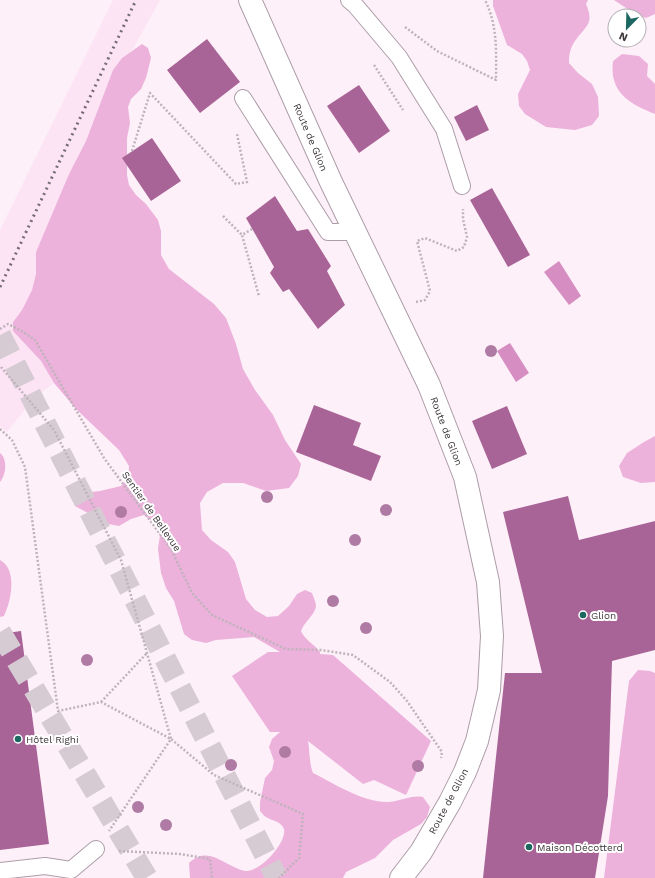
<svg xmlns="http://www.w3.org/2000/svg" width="655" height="878" viewBox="0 0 655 878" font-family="'Work Sans',sans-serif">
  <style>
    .built { fill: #fce4f4 }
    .green { fill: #ecb2db }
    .water { fill: #d68ec2 }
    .building { fill: #a96497 }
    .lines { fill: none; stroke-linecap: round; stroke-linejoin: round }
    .motorway-tunnel { stroke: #d7cbd3; stroke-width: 22; stroke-dasharray: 22 11; stroke-linecap: butt }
    .service-casing { stroke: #ac9da7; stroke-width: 18 }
    .tertiary-casing { stroke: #ac9da7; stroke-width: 24 }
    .path { stroke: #bfb3bb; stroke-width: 2.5; stroke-dasharray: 2 2; stroke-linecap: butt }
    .service { stroke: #fff; stroke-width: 16 }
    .tertiary { stroke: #fff; stroke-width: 22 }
    .rail { stroke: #766d73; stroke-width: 3; stroke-dasharray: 2 4; stroke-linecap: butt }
    .tree { fill: #af7ba4 }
    .poi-dot { fill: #1c6761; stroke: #fff; stroke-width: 1.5 }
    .labels { text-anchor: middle; stroke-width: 4; stroke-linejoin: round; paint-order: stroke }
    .street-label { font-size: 10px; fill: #3d373b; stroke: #fff }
    .poi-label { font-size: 10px; fill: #3d373b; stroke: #fff; text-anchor: start }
  </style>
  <rect width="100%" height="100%" fill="#fef0f9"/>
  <path class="built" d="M 113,0 L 160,0 L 133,49 L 122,58 L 113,70 L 86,141 L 69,174 L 36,252 L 36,274 L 32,290 L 22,310 L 13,322 L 13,331 L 41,361 L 54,383 L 34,398 L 7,432 L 0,426 L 0,230 Z"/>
  <path class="green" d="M 493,0 L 588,0 L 586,4 C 595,25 585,26 575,41 C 570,48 569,55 569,63 L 578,73 L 592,84 L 598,97 L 599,116 L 592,125 L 575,130 L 546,127 L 525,114 L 519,106 L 518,94 L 530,70 L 527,61 L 522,54 L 507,45 L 493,6 Z
    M 614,0 L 655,0 L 655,14 L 646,18 L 635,14 Z
    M 142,44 L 148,48 L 151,58 L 146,78 L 141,89 L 131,99 L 128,107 L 130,123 L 127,138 L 127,175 L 129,185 L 136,195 L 146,204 L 158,220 L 161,231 L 161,255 L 169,269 L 214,304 L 226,318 L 236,344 L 243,369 L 255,390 L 273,415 L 285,440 L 301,464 L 298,476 L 289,488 L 266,491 L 243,483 L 223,483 L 207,492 L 200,503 L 202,530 L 211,540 L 228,552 L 235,562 L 246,599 L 255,610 L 267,617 L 278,616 L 289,606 L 297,594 L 305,590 L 312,593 C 313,596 316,602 316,606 C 315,615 304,622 301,631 C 305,640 314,644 320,652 L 320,654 L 333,655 L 431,741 L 406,795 L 374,780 L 363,784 L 308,741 C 310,752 309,763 313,773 C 335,784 364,803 389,802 C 401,801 411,795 423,797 L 430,807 L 427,817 L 421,824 L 393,840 L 375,858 L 346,872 L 343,878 L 190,878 L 189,863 C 209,844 225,867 245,871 C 259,873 287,843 284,829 C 281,821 272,821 266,817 C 264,816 262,813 260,811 L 260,802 L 265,778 L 272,770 L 274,761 L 269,747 L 272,739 L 280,732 L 270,732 L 232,676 L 268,652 L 280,652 L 254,637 L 216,640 L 206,643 L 192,640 L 184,634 L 174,601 L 166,588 L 161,573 L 158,549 L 160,535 L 157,525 L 144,515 L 131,519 L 119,526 L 108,524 L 75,506 L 73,500 L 74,496 L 83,493 L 100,491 L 121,486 L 128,479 L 129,466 L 119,450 L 76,409 L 54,383 L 41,361 L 13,331 L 13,322 L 22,310 L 32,290 L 36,274 L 36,252 L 69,174 L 86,141 L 113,70 L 122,58 Z
    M 622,54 L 639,56 L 648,64 L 647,76 L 655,84 L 655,114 C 629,104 609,92 613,61 Z
    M 655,436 L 655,482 L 641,483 L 623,477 L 619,466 L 627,453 L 644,442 Z
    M 0,453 C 8,459 6,475 0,482 Z
    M 0,560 C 18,570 11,601 4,616 L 0,617 Z
    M 638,670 L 650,671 L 655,673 L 655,878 L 604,878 L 629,681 Z"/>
  <path class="water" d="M 559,261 L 581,296 L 569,305 L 544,272 Z
    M 510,343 L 529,373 L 516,382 L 497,351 Z"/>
  <path class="building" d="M 207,39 L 240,82 L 200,113 L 167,70 Z
    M 359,85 L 390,131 L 359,153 L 327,106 Z
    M 477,105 L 489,130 L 466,141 L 454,117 Z
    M 152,138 L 181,181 L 151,201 L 122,158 Z
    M 492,188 L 530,255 L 508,267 L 470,200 Z
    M 275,196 L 297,231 L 308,229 L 331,266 L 327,271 L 345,305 L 318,329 L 289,289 L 283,292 L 270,273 L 274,267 L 246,218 Z
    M 314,405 L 361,423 L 353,445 L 381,456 L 371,481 L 296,452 Z
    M 507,406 L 527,454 L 492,469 L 472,421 Z
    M 568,496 L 579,540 L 655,521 L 655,650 L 612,661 L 608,796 L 595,878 L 483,878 L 505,673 L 542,673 L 503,512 Z
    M 21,631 L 49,844 L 0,850 L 0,634 Z"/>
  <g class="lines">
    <path class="motorway-tunnel" d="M 0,335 L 277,878
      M 0,632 L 147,878"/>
    <g class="service-casing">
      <path id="service" d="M 349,0 L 355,5 L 399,57 L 444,129 L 462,186
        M 243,98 L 328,232 L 355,232
        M 0,871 L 45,866 L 71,870 L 96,849"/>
    </g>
    <g class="tertiary-casing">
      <path id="tertiary" d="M 250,0 L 331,182 L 429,385 L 465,477 L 488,582 L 492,636 L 489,690 L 477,741 L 465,772 L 450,802 L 421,852 L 401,878"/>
    </g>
    <path class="path" d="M 405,27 L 437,51 L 496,80 C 496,52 498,26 485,0
      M 374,65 L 403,110
      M 132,151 L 150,93 L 236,184 L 247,182 L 237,134
      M 223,216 L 242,235
      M 252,229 L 242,235 L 259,296
      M 416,302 L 425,300 L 430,291 L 417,241 L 425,238 L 457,251 L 464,247 L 467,237 L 463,219 L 463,209
      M 0,329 L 8,324 L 20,330 L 35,340 L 104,458 L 171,549 L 192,593 L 212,615 L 286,649 L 321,650 L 353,655 L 390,682 L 407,701 L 442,752 L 441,758
      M 1,367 L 54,430 L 121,560 L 171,739 L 109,831
      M 0,429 L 12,440 L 25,467 L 58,711 L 101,702 L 171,739 L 214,775 L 303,814 L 299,858 L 279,878
      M 101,702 L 147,653
      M 119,851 L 180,854 L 210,859 L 212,878"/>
    <use href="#service" class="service"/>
    <use href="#tertiary" class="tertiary"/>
    <path class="rail" d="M 0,287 L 136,0"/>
  </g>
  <g class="tree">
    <circle cx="491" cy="351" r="6"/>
    <circle cx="267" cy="497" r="6"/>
    <circle cx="386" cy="510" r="6"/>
    <circle cx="121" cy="512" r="6"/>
    <circle cx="355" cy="540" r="6"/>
    <circle cx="333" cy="601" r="6"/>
    <circle cx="366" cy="628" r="6"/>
    <circle cx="87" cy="660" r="6"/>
    <circle cx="285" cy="752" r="6"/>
    <circle cx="231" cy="765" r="6"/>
    <circle cx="418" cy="766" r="6"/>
    <circle cx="138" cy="807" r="6"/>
    <circle cx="166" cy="825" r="6"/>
  </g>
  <g class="poi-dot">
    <circle cx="583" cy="615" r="4"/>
    <circle cx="18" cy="739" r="4"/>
    <circle cx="529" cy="847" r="4"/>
  </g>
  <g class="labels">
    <g class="street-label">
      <text transform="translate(311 137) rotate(67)" y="4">Route de Glion</text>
      <text transform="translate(447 431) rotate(69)" y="4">Route de Glion</text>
      <text transform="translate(152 511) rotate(55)" y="4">Sentier de Bellevue</text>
      <text transform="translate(448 801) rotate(-62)" y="4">Route de Glion</text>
    </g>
    <g class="poi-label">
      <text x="591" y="619">Glion</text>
      <text x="26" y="743">Hôtel Righi</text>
      <text x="537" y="851">Maison Décotterd</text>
    </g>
  </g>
  <g transform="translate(627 28) rotate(203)"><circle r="19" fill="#ffffff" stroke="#b1afb1"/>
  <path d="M0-3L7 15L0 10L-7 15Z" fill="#1c6761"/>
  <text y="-6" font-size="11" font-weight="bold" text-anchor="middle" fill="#3d373b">N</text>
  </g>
</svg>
